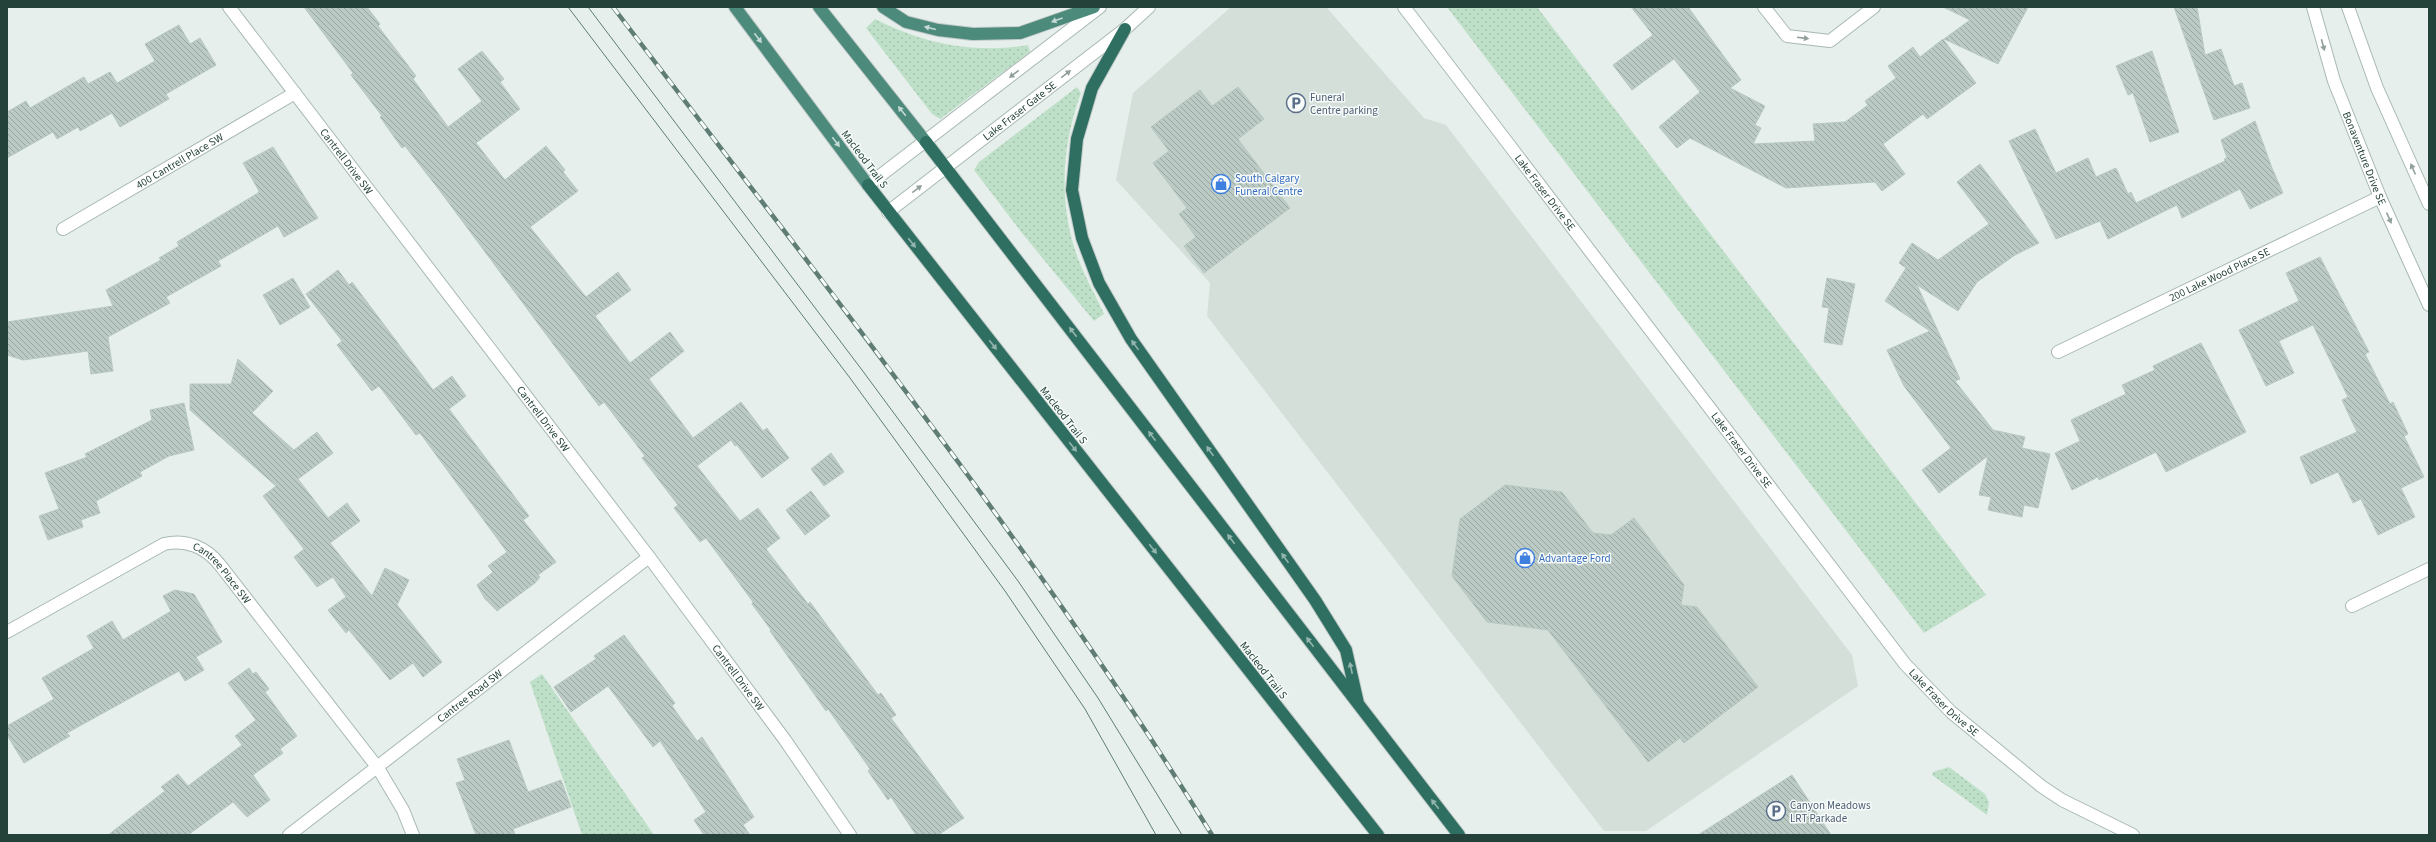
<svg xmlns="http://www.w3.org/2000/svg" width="2436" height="842" viewBox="0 0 2436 842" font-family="'Source Sans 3',sans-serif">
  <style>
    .built { fill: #d4dfda }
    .green { fill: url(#green-dots) }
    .building { fill: url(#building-back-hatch); stroke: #b8c9c2 }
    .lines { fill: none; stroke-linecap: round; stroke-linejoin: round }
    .minor-casing { stroke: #a8b8b2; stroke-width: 14 }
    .tertiary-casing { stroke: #a8b8b2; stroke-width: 14 }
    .trunk-casing { stroke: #c2cac8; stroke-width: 14 }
    .motorway-casing { stroke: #c2cac8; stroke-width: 14 }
    .minor { stroke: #fff; stroke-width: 12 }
    .tertiary { stroke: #fff; stroke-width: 12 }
    .trunk { stroke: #4c8a7c; stroke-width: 12 }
    .motorway { stroke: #2f6f62; stroke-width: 12 }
    .tram { stroke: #5f7d75; stroke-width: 1 }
    .rail-casing { stroke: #5f7d75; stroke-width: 4.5 }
    .rail { stroke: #f7fbf9; stroke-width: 3; stroke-dasharray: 9; stroke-linecap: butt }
    .oneway { fill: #c4d9d4 }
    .oneway2 { fill: #92a09c }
    .oneway3 { fill: #93b5ae }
    .labels { text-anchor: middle; stroke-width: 3; stroke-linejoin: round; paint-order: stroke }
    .service-label { font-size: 11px; fill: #4e5e75; stroke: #f7fbf9; text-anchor: start }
    .street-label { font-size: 11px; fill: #24423a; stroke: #f7fbf9 }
    .shop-label { font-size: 11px; fill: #366cbe; stroke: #f7fbf9; text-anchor: start }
  </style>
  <defs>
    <pattern id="green-dots" width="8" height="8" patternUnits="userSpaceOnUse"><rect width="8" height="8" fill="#bfe0c8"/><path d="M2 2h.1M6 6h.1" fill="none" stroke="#a4c1ad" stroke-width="1.8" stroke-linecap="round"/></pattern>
    <pattern id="building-back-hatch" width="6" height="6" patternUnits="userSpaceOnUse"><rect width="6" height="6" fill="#bbcac4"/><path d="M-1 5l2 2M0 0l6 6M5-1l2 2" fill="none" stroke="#98a6a0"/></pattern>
  </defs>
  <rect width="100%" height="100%" fill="#e6efeb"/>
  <path class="built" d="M 1231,7 L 1326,7 L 1424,118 L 1446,125 L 1852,655 L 1858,686 L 1646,831 L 1604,831 L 1207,316 L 1210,283 L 1116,180 L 1133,93 Z"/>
  <path class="green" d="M 1447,7 L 1537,7 L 1986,595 L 1924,633 Z
    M 875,19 C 924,44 973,54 1028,45 L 1030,52 L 940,119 L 932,114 L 866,28 Z
    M 1077,87 L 1081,93 C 1061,147 1058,207 1079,261 C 1086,279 1096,296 1104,314 L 1094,321 L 1022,233 L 974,170 L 979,162 Z
    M 542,674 L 654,835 L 582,835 L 530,682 Z
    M 1949,767 L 1985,794 L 1989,802 L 1987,815 L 1932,775 L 1933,772 Z"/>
  <path class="building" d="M 304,7 L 367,7 L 380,24 L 378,26 L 416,76 L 413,79 L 448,127 L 482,101 L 458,69 L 482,51 L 504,79 L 500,82 L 520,109 L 476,143 L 505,180 L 546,146 L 565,170 L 563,172 L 578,191 L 530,227 L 586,297 L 618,272 L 631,290 L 595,316 L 630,363 L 670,332 L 684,351 L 649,379 L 693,438 L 741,402 L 763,431 L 767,428 L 789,458 L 762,478 L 737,445 L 735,446 L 731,440 L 697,466 L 740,521 L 758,508 L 780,538 L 766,549 L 808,604 L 810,602 L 878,695 L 881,693 L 896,715 L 891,718 L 964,818 L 938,835 L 916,835 L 891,797 L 888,800 L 868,771 L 870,769 L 828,709 L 826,711 L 770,631 L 771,630 L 752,604 L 753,602 L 706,538 L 700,542 L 674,508 L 678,505 L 642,458 L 645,456 L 604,402 L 599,406 L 440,191 L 405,146 L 402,148 L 380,117 L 382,116 L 351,75 L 353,73 Z
    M 1631,7 L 1688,7 L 1741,80 L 1730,88 L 1765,106 L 1755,125 L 1761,128 L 1753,144 L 1815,141 L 1813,124 L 1845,122 L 1868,105 L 1865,101 L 1896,78 L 1888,66 L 1913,47 L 1920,57 L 1943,39 L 1976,83 L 1927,119 L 1923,114 L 1883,144 L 1905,174 L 1882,191 L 1875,182 L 1786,188 L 1690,138 L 1677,148 L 1659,127 L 1700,92 L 1674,59 L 1632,90 L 1613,65 L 1653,35 Z
    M 1943,7 L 2028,7 L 1998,64 L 1944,39 L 1970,20 Z
    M 2174,7 L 2197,7 L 2205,55 L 2221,49 L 2234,86 L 2242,83 L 2250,108 L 2214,120 Z
    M 179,25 L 190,44 L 200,38 L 216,65 L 166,94 L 169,99 L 120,127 L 112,113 L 80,131 L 78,127 L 57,139 L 53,132 L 7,158 L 7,112 L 26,101 L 30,108 L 84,77 L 88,84 L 110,72 L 117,83 L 155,61 L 145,44 Z
    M 2152,51 L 2179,132 L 2150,142 L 2133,93 L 2128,95 L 2116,66 Z
    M 1238,87 L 1264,119 L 1238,139 L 1290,208 L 1204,273 L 1184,246 L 1196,237 L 1179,214 L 1187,208 L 1153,163 L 1169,151 L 1151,127 L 1200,90 L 1212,106 Z
    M 2255,121 L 2272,168 L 2283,193 L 2250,209 L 2240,189 L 2182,218 L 2177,205 L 2108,239 L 2100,221 L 2056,239 L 2009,141 L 2035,129 L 2056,173 L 2088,158 L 2096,177 L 2116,168 L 2128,194 L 2131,192 L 2136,203 L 2225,161 L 2224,159 L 2227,158 L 2221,140 Z
    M 273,147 L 318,218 L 284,237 L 278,226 L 218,261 L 221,266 L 166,297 L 170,303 L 108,337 L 113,371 L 91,374 L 88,351 L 23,360 L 7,355 L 7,322 L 113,306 L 106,290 L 161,260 L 159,258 L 179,246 L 177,242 L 258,193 L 259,191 L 243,163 Z
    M 1980,164 L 2039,243 L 2015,255 L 1977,282 L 1958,311 L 1917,285 L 1960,379 L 1955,381 L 1993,430 L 2025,437 L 2022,448 L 2050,454 L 2038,508 L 2024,505 L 2022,517 L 1988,510 L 1991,497 L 1979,495 L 1988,456 L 1939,493 L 1922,470 L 1951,448 L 1904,386 L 1887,350 L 1930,331 L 1885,301 L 1906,268 L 1899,263 L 1912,243 L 1938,260 L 1989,224 L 1957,182 Z
    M 2320,257 L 2369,352 L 2365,354 L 2390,404 L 2393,402 L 2408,434 L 2404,436 L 2424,477 L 2401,488 L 2415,517 L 2378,535 L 2361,499 L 2353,503 L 2338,472 L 2311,484 L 2300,457 L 2357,432 L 2342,400 L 2348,397 L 2313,325 L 2279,341 L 2294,373 L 2266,386 L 2239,330 L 2299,301 L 2286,273 Z
    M 338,270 L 349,285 L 352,282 L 433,390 L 452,376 L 466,396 L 449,409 L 529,516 L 523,520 L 556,562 L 538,575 L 540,577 L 535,583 L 497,611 L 485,599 L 477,585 L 493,572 L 488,566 L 507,552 L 420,433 L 416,435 L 379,386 L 372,391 L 337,345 L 342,341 L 306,294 Z
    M 293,278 L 310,307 L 280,325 L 263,295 Z
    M 1827,278 L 1855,284 L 1842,345 L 1824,342 L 1829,308 L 1822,307 Z
    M 2201,343 L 2246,432 L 2166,472 L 2156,452 L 2099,480 L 2098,477 L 2072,490 L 2055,453 L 2080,441 L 2071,420 L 2126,394 L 2122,385 L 2155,370 L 2153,366 Z
    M 238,359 L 273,391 L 252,413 L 294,450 L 317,432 L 333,453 L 298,479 L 328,518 L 347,503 L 360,521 L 330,543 L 372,596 L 385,568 L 409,580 L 397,605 L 442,662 L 423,677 L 413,663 L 390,680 L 349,630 L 346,633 L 328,610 L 346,597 L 333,577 L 317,587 L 294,557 L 304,549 L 263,496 L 276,486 L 190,410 L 190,384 L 231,384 Z
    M 184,403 L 194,450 L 169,456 L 140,472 L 142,476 L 96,501 L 100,513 L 81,520 L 83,527 L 48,540 L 39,516 L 59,509 L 45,473 L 87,457 L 85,454 L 152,420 L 150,410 Z
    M 831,453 L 844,472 L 824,486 L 811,469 Z
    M 1505,485 L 1562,492 L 1593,533 L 1611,535 L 1634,518 L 1684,585 L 1681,605 L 1697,607 L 1758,687 L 1684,743 L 1680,738 L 1648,762 L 1548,630 L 1487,622 L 1452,576 L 1460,519 Z
    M 811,491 L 830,516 L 805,535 L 786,510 Z
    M 175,590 L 194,594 L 222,642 L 196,657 L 204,670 L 185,681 L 179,671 L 67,733 L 70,736 L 24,763 L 7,735 L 7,726 L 54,699 L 42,678 L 94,648 L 87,636 L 112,621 L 123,640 L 171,611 L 163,596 Z
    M 624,635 L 675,703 L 672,706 L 697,741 L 702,737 L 754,817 L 743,825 L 750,835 L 704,835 L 694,820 L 706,812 L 660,741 L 653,747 L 608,686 L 571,712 L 554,687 L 596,659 L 594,656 Z
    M 249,668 L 253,674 L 256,672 L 269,689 L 265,692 L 297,736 L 280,749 L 283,753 L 253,775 L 270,800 L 247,817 L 233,802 L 188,835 L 108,835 L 165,791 L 161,787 L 178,774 L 188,786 L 242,745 L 235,736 L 256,720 L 228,683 Z
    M 509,740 L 528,792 L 561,780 L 571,807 L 513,829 L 515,835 L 476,835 L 456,783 L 465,780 L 457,759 Z
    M 1792,775 L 1831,835 L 1698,835 Z"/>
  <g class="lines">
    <g class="minor-casing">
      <g id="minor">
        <path id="s1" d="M 229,7 L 649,557 L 785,740 L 850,835"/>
        <path id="s2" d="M 1404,7 L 1905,664 L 1951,712 L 2041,786 L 2062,800 L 2133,835"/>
        <path d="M 1764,7 L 1787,36 L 1830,41 L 1874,7"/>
        <path d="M 868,185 L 1100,7"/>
        <path id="s3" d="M 888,212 L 1125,29 L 1149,7"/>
        <path id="s4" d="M 63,229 L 295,93"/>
        <path id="s5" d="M 2058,352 L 2380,197"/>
        <path d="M 2352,606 L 2429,569"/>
        <path id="s6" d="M 7,632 L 164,544 C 186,539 206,547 220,565 L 378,768 L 403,810 L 413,835"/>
        <path id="s7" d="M 289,835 L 649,557"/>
      </g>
    </g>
    <g class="tertiary-casing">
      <g id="tertiary">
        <path id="s8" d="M 2313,7 L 2334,81 L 2380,197 L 2429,305"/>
        <path d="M 2348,7 L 2377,88 L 2429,204"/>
      </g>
    </g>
    <g class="trunk-casing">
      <path id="trunk" d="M 735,7 L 868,185
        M 819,7 L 926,142
        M 883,7 L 906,22 L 938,30 L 973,34 L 1020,33 L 1094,7"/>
    </g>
    <g class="motorway-casing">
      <path id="motorway" d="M 1125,29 L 1092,88 L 1077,139 L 1072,190 L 1082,238 L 1099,283 L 1131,339 L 1315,600 L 1346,650 L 1358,703
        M 926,142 L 1459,835
        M 868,185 L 1378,835"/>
    </g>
    <use href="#minor" class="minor"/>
    <use href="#tertiary" class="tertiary"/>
    <use href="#trunk" class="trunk"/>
    <use href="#motorway" class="motorway"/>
    <path class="tram" d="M 568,7 L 850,378 L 1005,591 L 1085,709 L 1156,835
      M 588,7 L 862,370 L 1018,581 L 1098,698 L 1182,835"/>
    <g class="rail-casing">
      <path id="rail" d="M 613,7 C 819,278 1033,545 1212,835"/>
    </g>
    <use href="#rail" class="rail"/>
  </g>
  <defs><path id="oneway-solid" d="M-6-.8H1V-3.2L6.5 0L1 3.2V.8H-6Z"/></defs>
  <g class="oneway">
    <use href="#oneway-solid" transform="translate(1057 20) rotate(160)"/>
    <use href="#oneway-solid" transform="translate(930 28) rotate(-166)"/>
    <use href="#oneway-solid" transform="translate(758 38) rotate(53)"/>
    <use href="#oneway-solid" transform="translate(902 111) rotate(-129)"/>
    <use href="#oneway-solid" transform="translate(836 142) rotate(53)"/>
  </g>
  <g class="oneway2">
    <use href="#oneway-solid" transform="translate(1803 38) rotate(7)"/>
    <use href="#oneway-solid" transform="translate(2323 45) rotate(75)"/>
    <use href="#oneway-solid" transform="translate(1014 74) rotate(142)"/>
    <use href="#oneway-solid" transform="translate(1066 74) rotate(-38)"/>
    <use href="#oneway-solid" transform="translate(2413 169) rotate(-114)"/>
    <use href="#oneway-solid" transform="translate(917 189) rotate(-38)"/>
    <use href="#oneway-solid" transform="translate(2389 218) rotate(66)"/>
  </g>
  <g class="oneway3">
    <use href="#oneway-solid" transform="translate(912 243) rotate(52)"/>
    <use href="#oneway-solid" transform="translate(1073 332) rotate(-127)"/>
    <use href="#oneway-solid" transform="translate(993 345) rotate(52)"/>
    <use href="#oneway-solid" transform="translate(1135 345) rotate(-126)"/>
    <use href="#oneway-solid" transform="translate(1152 436) rotate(-127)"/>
    <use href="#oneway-solid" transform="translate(1073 447) rotate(52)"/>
    <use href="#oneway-solid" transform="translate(1210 451) rotate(-125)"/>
    <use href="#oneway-solid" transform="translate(1231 539) rotate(-127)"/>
    <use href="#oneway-solid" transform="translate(1153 549) rotate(52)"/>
    <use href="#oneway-solid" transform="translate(1285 558) rotate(-125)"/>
    <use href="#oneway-solid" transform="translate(1310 642) rotate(-127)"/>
    <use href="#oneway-solid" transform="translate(1351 668) rotate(-102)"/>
    <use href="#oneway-solid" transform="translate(1435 804) rotate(-128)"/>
  </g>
  <defs>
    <g id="parking-ring" transform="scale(1)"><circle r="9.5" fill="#f7fbf9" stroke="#5c6f8a" stroke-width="1.5"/><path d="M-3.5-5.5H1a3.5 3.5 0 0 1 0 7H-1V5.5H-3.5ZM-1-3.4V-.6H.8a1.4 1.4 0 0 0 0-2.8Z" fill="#5c6f8a"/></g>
    <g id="shop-ring" transform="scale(1)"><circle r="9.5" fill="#f7fbf9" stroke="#3f7fe0" stroke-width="1.5"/><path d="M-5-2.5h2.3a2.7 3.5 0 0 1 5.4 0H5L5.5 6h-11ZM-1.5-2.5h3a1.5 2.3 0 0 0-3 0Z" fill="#3f7fe0"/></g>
  </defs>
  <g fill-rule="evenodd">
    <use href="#parking-ring" x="1296" y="103"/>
    <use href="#shop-ring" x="1221" y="184"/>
    <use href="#shop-ring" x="1525" y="558"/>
    <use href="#parking-ring" x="1776" y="811"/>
  </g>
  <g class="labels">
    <g class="service-label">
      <text x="1310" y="101">Funeral<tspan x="1310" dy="13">Centre parking</tspan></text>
      <text x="1790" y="809">Canyon Meadows<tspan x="1790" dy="13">LRT Parkade</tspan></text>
    </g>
    <g class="street-label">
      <text dy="4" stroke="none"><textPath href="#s3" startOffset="166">Lake Fraser Gate SE</textPath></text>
      <text dy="4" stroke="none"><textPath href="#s8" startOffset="160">Bonaventure Drive SE</textPath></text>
      <text transform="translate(865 159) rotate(53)" y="4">Macleod Trail S</text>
      <text dy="4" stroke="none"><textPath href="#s4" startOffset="135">400 Cantrell Place SW</textPath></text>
      <text dy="4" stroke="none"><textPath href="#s1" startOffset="194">Cantrell Drive SW</textPath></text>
      <text dy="4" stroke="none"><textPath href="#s2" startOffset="233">Lake Fraser Drive SE</textPath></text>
      <text dy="4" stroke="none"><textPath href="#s5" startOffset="179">200 Lake Wood Place SE</textPath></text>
      <text transform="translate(1064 415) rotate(52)" y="4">Macleod Trail S</text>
      <text dy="4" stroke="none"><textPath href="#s1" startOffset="518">Cantrell Drive SW</textPath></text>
      <text dy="4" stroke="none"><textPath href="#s2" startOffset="557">Lake Fraser Drive SE</textPath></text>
      <text dy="4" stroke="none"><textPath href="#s6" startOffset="250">Cantree Place SW</textPath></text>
      <text transform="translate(1264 670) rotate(52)" y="4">Macleod Trail S</text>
      <text dy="4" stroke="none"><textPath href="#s1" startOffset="842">Cantrell Drive SW</textPath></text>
      <text dy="4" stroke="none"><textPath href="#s7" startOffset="228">Cantree Road SW</textPath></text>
      <text dy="4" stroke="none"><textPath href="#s2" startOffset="881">Lake Fraser Drive SE</textPath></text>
    </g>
    <g class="shop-label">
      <text x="1235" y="182">South Calgary<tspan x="1235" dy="13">Funeral Centre</tspan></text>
      <text x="1539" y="562">Advantage Ford</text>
    </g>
  </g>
  <rect width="2436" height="842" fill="none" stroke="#24423a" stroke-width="16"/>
</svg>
